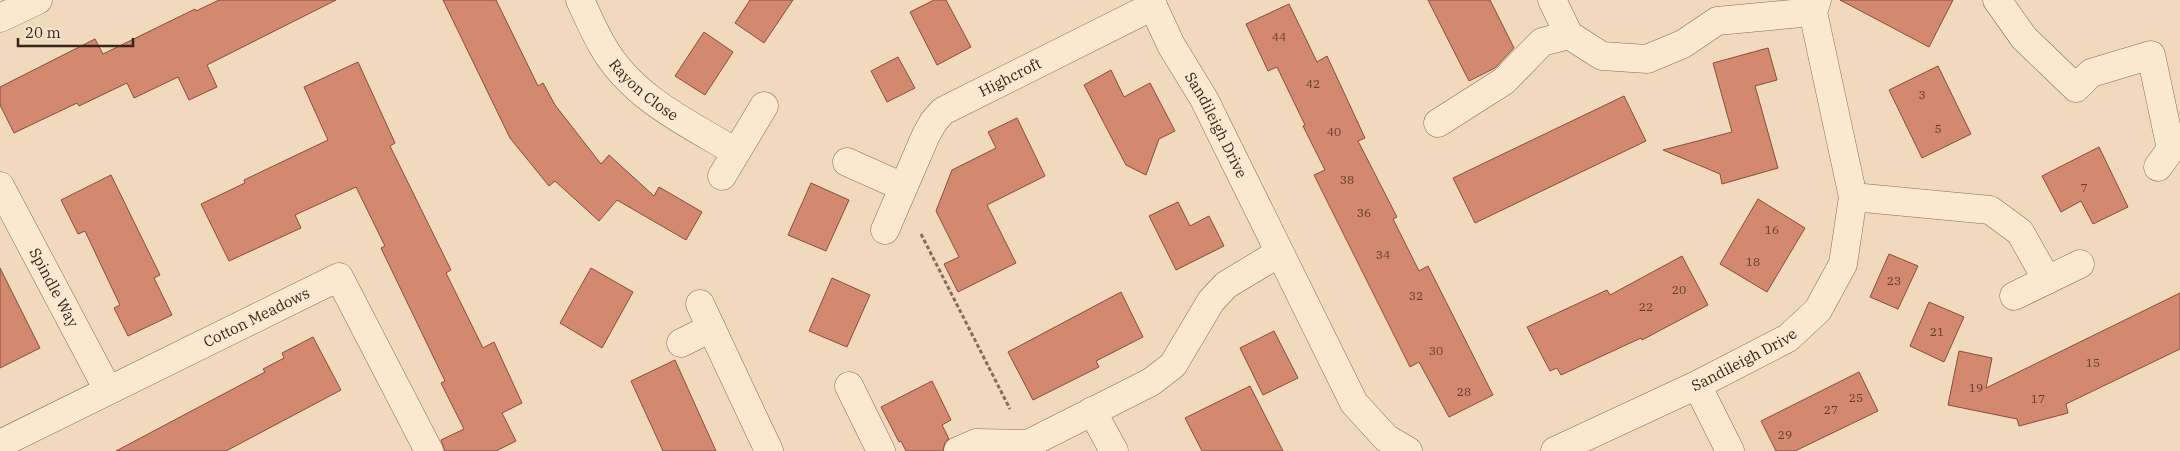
<svg xmlns="http://www.w3.org/2000/svg" width="2180" height="451" viewBox="0 0 2180 451" font-family="'IBM Plex Serif',serif">
  <style>
    .building { fill: #d28970; stroke: #8a4d39 }
    .lines { fill: none; stroke-linecap: round; stroke-linejoin: round }
    .minor-casing { stroke: #8a6955; stroke-width: 29 }
    .path { stroke: #8a6955; stroke-width: 3; stroke-dasharray: 4 2.5; stroke-linecap: butt }
    .minor { stroke: #fbe8d1; stroke-width: 28 }
    .labels { text-anchor: middle; stroke-width: 4; stroke-linejoin: round; paint-order: stroke }
    .number-label { font-size: 12px; fill: #5e3d30 }
    .street-label { font-size: 15px; fill: #38241b; stroke: #f8e5cd }
  </style>
  <rect width="100%" height="100%" fill="#f1d9bd"/>
  <path class="building" d="M 219,0 L 336,0 L 207,65 L 217,87 L 189,100 L 178,77 L 134,98 L 127,83 L 79,106 L 77,103 L 14,133 L 0,105 L 0,87 L 95,39 L 103,54 L 195,9 L 196,11 Z
    M 443,0 L 496,0 L 538,86 L 543,83 L 555,105 L 601,164 L 609,155 L 654,196 L 659,187 L 702,212 L 686,240 L 617,200 L 599,221 L 555,181 L 549,186 L 510,138 Z
    M 750,0 L 793,0 L 764,43 L 735,23 Z
    M 934,0 L 946,0 L 971,47 L 937,65 L 910,12 Z
    M 1428,0 L 1490,0 L 1514,48 L 1495,68 L 1469,81 Z
    M 1840,0 L 1953,0 L 1929,47 Z
    M 1289,4 L 1317,62 L 1327,56 L 1365,138 L 1358,141 L 1397,217 L 1393,219 L 1419,271 L 1428,266 L 1493,395 L 1449,417 L 1419,362 L 1410,367 L 1314,175 L 1325,170 L 1303,126 L 1305,125 L 1277,67 L 1268,71 L 1246,24 Z
    M 704,32 L 733,52 L 705,95 L 675,76 Z
    M 1768,48 L 1777,80 L 1755,86 L 1778,168 L 1722,184 L 1720,174 L 1663,150 L 1732,132 L 1713,63 Z
    M 898,57 L 915,88 L 887,102 L 871,71 Z
    M 358,62 L 395,143 L 390,146 L 451,270 L 446,273 L 483,348 L 494,342 L 522,403 L 502,413 L 516,441 L 496,451 L 445,451 L 441,440 L 464,429 L 441,383 L 445,381 L 381,248 L 385,246 L 356,187 L 295,215 L 301,228 L 229,261 L 201,204 L 245,183 L 244,180 L 328,140 L 304,87 Z
    M 1938,66 L 1971,134 L 1922,158 L 1889,90 Z
    M 1111,70 L 1124,97 L 1150,83 L 1175,131 L 1159,139 L 1146,175 L 1126,165 L 1084,85 Z
    M 1624,96 L 1646,141 L 1475,223 L 1453,178 Z
    M 1017,118 L 1045,176 L 987,205 L 1016,263 L 958,292 L 944,264 L 959,257 L 936,211 L 952,170 L 996,148 L 988,132 Z
    M 2099,147 L 2128,207 L 2093,224 L 2081,201 L 2061,212 L 2042,176 Z
    M 111,175 L 160,275 L 154,278 L 172,315 L 128,336 L 114,308 L 120,305 L 85,231 L 78,234 L 61,200 Z
    M 811,183 L 849,200 L 826,251 L 788,235 Z
    M 1758,199 L 1805,228 L 1767,292 L 1720,264 Z
    M 1178,202 L 1190,226 L 1209,216 L 1224,246 L 1176,270 L 1149,216 Z
    M 1889,254 L 1918,266 L 1898,309 L 1870,297 Z
    M 1682,256 L 1708,305 L 1642,340 L 1641,338 L 1561,375 L 1557,368 L 1550,371 L 1527,327 L 1607,290 L 1610,295 Z
    M 0,268 L 40,348 L 0,368 Z
    M 591,268 L 633,292 L 602,348 L 560,323 Z
    M 832,278 L 870,295 L 847,347 L 809,331 Z
    M 1121,292 L 1143,337 L 1096,361 L 1099,367 L 1033,400 L 1008,352 Z
    M 2180,293 L 2180,349 L 2066,404 L 2068,413 L 2019,426 L 2017,419 L 1948,405 L 1959,351 L 1992,358 L 1986,388 Z
    M 1929,302 L 1964,317 L 1944,362 L 1910,346 Z
    M 1274,331 L 1298,378 L 1263,395 L 1240,348 Z
    M 313,337 L 341,390 L 226,451 L 116,451 L 265,372 L 263,369 L 284,358 L 282,353 Z
    M 675,360 L 688,389 L 716,451 L 663,451 L 631,381 Z
    M 1859,372 L 1878,411 L 1795,451 L 1776,451 L 1761,421 Z
    M 932,381 L 951,420 L 942,425 L 949,439 L 945,442 L 943,451 L 906,451 L 901,441 L 899,442 L 881,407 Z
    M 1250,386 L 1283,451 L 1202,451 L 1185,418 Z"/>
  <g class="lines">
    <g class="minor-casing">
      <g id="minor">
        <path id="s1" d="M 580,0 C 587,15 594,31 602,45 C 631,97 687,123 736,152"/>
        <path id="s2" d="M 1152,0 L 1153,6 L 1171,45 L 1204,99 L 1354,403 L 1386,438 L 1408,451"/>
        <path d="M 1552,0 L 1569,35 L 1602,56 L 1647,59 L 1683,44 L 1717,21 L 1813,12"/>
        <path d="M 1997,0 L 2024,38 L 2076,88 L 2091,73 L 2151,55 L 2171,149 L 2158,167"/>
        <path d="M 0,18 L 38,0"/>
        <path d="M 1438,123 L 1504,81 L 1542,42 L 1569,35"/>
        <path d="M 847,162 L 903,187"/>
        <path d="M 722,176 L 764,106"/>
        <path id="s3" d="M 0,186 L 108,390"/>
        <path d="M 1853,197 L 1990,210 L 2020,232 L 2047,280"/>
        <path id="s4" d="M 885,230 L 926,135 L 934,121 L 943,111 L 1153,6"/>
        <path d="M 2014,296 L 2080,264"/>
        <path d="M 700,304 L 769,451"/>
        <path d="M 681,343 L 711,328"/>
        <path d="M 1697,385 L 1730,451"/>
        <path d="M 849,386 L 881,451"/>
        <path d="M 1092,411 L 1114,451"/>
        <path id="s5" d="M 0,444 L 339,277 L 429,451"/>
        <path d="M 958,451 L 976,443 L 1028,444 L 1151,382 L 1173,365 L 1211,301 L 1226,285 L 1279,253"/>
        <path id="s6" d="M 1555,451 L 1697,385 L 1788,338 L 1818,310 L 1843,264 L 1853,197 L 1813,12 L 1817,0"/>
      </g>
    </g>
    <path class="path" d="M 921,234 L 1010,409"/>
    <use href="#minor" class="minor"/>
  </g>
  <g class="labels">
    <g class="number-label">
      <text x="1279" y="41">44</text>
      <text x="1313" y="88">42</text>
      <text x="1922" y="99">3</text>
      <text x="1938" y="133">5</text>
      <text x="1334" y="136">40</text>
      <text x="1347" y="184">38</text>
      <text x="2084" y="192">7</text>
      <text x="1364" y="217">36</text>
      <text x="1772" y="234">16</text>
      <text x="1383" y="259">34</text>
      <text x="1753" y="266">18</text>
      <text x="1894" y="285">23</text>
      <text x="1679" y="294">20</text>
      <text x="1416" y="300">32</text>
      <text x="1646" y="311">22</text>
      <text x="1937" y="336">21</text>
      <text x="1436" y="355">30</text>
      <text x="2093" y="367">15</text>
      <text x="1976" y="392">19</text>
      <text x="1464" y="396">28</text>
      <text x="1856" y="402">25</text>
      <text x="2038" y="403">17</text>
      <text x="1831" y="414">27</text>
      <text x="1785" y="439">29</text>
    </g>
    <g class="street-label">
      <text dy="5" stroke="none"><textPath href="#s4" startOffset="208">Highcroft</textPath></text>
      <text dy="5" stroke="none"><textPath href="#s1" startOffset="112">Rayon Close</textPath></text>
      <text dy="5" stroke="none"><textPath href="#s2" startOffset="141">Sandileigh Drive</textPath></text>
      <text dy="5" stroke="none"><textPath href="#s3" startOffset="115">Spindle Way</textPath></text>
      <text dy="5" stroke="none"><textPath href="#s5" startOffset="286">Cotton Meadows</textPath></text>
      <text dy="5" stroke="none"><textPath href="#s6" startOffset="210">Sandileigh Drive</textPath></text>
    </g>
  </g>
  <path d="M18 38v8h115v-8" fill="none" stroke="#38241b" stroke-width="2.5"/>
  <text x="25" y="38" font-size="15" fill="#38241b" stroke="#f8e5cd" stroke-width="4" paint-order="stroke">20 m</text>
</svg>
